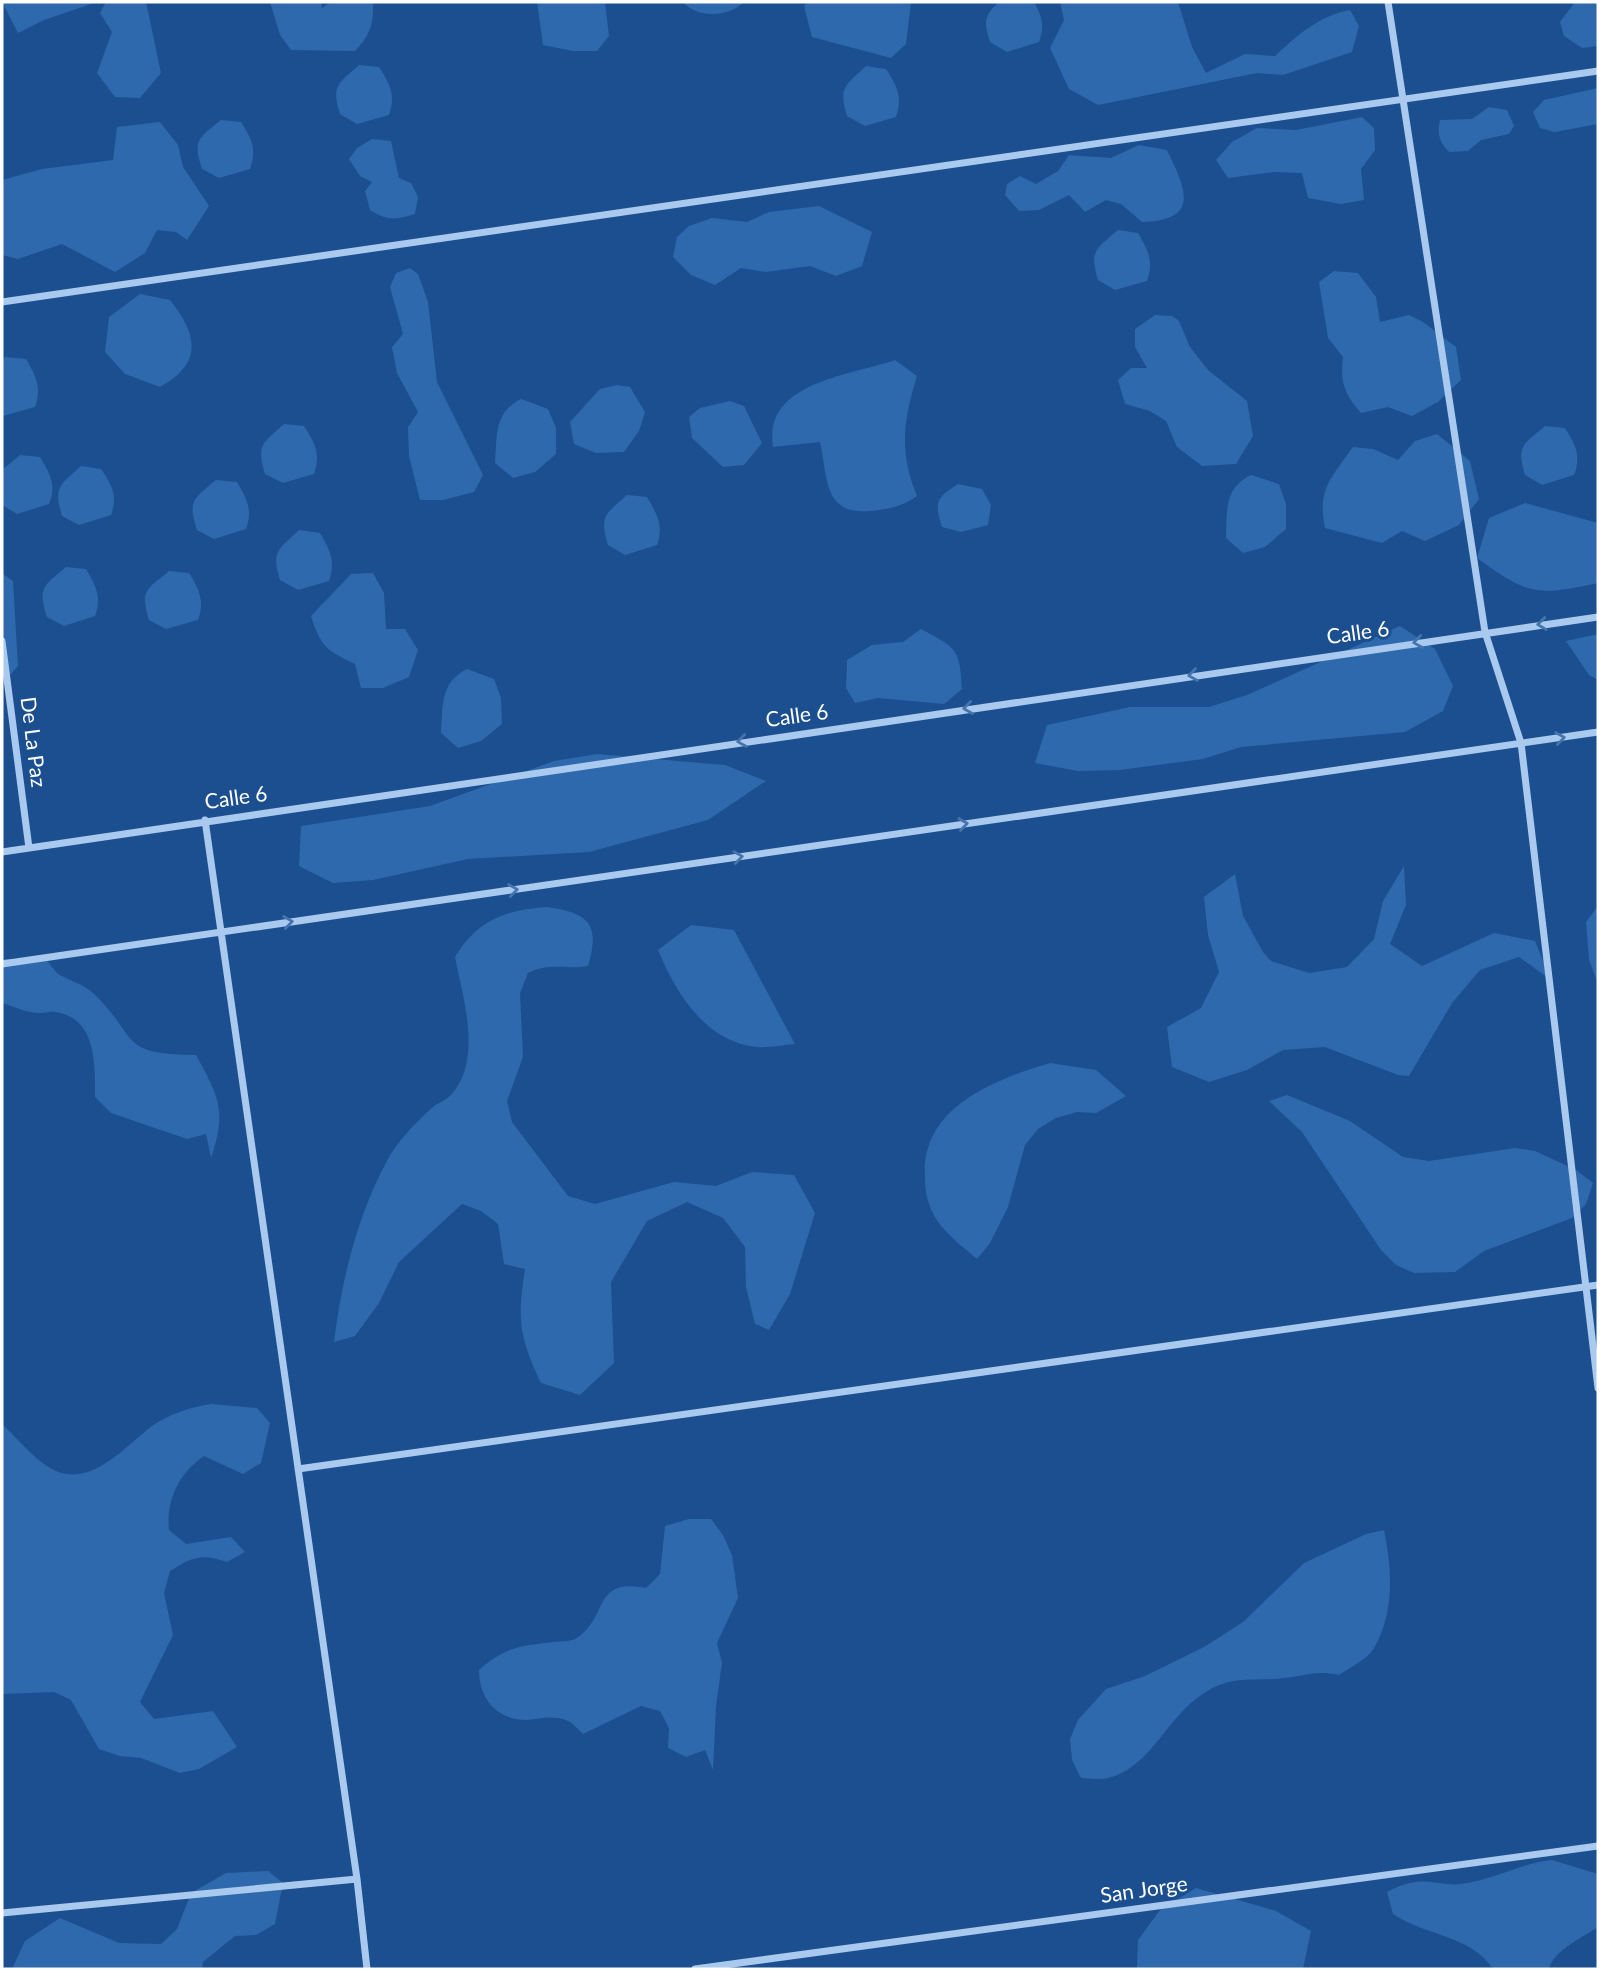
<svg xmlns="http://www.w3.org/2000/svg" width="1600" height="1971" viewBox="0 0 1600 1971" font-family="Lato,sans-serif">
  <style>
    .green { fill: #2e69ad }
    .lines { fill: none; stroke-linecap: round; stroke-linejoin: round }
    .minor { stroke: #a9c9ee; stroke-width: 7 }
    .oneway { stroke: #4674ac }
    .labels { text-anchor: middle; stroke-width: 6; stroke-linejoin: round; paint-order: stroke }
    .street-label { font-size: 21px; fill: #fff; stroke: #1b4f8f }
  </style>
  <rect width="100%" height="100%" fill="#1b4f8f"/>
  <path class="green" d="M 2,2 L 97,2 L 44,20 L 18,33 Z
    M 106,2 L 146,2 L 161,73 L 140,98 L 115,97 L 97,73 L 112,32 L 100,13 Z
    M 270,2 L 321,2 L 322,8 L 331,2 L 373,2 C 374,23 370,36 355,51 L 291,50 L 280,35 Z
    M 537,2 L 605,2 L 609,36 L 597,51 L 573,51 L 543,45 Z
    M 683,2 L 744,2 C 729,17 698,19 683,2 Z
    M 807,2 L 911,2 L 906,44 L 891,58 L 812,37 L 804,6 Z
    M 999,2 L 1034,2 C 1042,16 1045,26 1039,42 L 1007,52 L 990,42 C 984,23 983,16 999,2 Z
    M 1060,2 L 1178,2 L 1192,47 L 1206,73 L 1245,54 L 1275,56 C 1298,35 1318,16 1350,10 L 1359,26 L 1352,52 L 1283,75 L 1257,73 L 1098,105 L 1069,89 L 1050,48 L 1064,20 Z
    M 1575,2 L 1598,2 L 1598,46 L 1582,48 L 1564,36 L 1560,22 Z
    M 359,65 L 379,67 C 390,84 396,95 389,115 L 357,124 L 340,114 C 331,85 338,84 359,65 Z
    M 866,66 L 886,69 C 897,86 903,97 896,117 L 865,126 L 847,116 C 838,87 845,86 866,66 Z
    M 1598,88 L 1598,124 L 1555,132 L 1540,128 L 1533,112 L 1544,100 Z
    M 1489,107 L 1507,110 L 1514,126 L 1509,134 L 1481,140 L 1468,151 L 1449,152 C 1439,142 1437,133 1440,120 L 1472,119 Z
    M 1362,117 L 1374,128 L 1375,150 L 1361,169 L 1364,200 L 1341,204 L 1308,198 L 1302,173 L 1274,172 L 1228,178 L 1216,160 L 1232,142 L 1257,128 L 1296,130 Z
    M 221,120 L 241,122 C 252,139 257,149 250,169 L 219,178 L 202,169 C 192,139 199,138 221,120 Z
    M 160,122 L 178,145 L 183,167 L 209,206 L 187,240 L 176,232 L 157,230 L 145,253 L 115,272 L 62,244 L 18,259 L 2,255 L 2,180 L 42,169 L 113,160 L 117,127 Z
    M 372,139 L 391,141 L 399,178 L 411,183 L 418,197 L 415,214 C 396,220 387,221 370,210 L 365,191 L 372,182 L 360,176 L 349,159 L 357,148 Z
    M 1139,145 L 1167,150 C 1185,188 1202,220 1142,222 L 1121,204 L 1106,200 L 1085,212 L 1069,195 L 1039,210 L 1019,211 L 1005,195 L 1007,184 L 1020,176 L 1036,184 L 1058,171 L 1069,155 L 1111,158 Z
    M 819,206 L 872,232 L 862,266 L 836,276 L 810,266 L 766,272 L 741,268 L 715,285 L 691,275 L 673,257 L 677,237 L 689,226 L 712,218 L 747,222 L 769,212 Z
    M 1118,230 L 1138,233 C 1148,250 1154,261 1147,281 L 1115,290 L 1098,280 C 1089,250 1096,249 1118,230 Z
    M 410,268 L 418,274 L 428,302 L 437,382 L 483,475 L 474,492 L 443,500 L 420,500 L 409,456 L 408,427 L 418,412 L 397,373 L 392,347 L 403,334 L 390,287 L 396,273 Z
    M 1334,271 L 1358,273 L 1376,297 L 1380,322 L 1409,315 L 1423,322 L 1456,347 L 1461,380 L 1438,402 L 1412,416 L 1388,407 L 1361,413 C 1344,394 1340,382 1343,357 L 1328,338 L 1319,282 Z
    M 140,294 L 170,300 C 197,334 204,363 160,387 L 125,374 L 105,352 L 109,317 Z
    M 1155,315 L 1172,316 L 1179,321 L 1190,347 L 1208,370 L 1247,401 L 1253,436 L 1236,464 L 1202,466 L 1177,447 L 1166,421 L 1150,411 L 1125,404 L 1118,380 L 1131,368 L 1147,368 L 1135,347 L 1135,329 Z
    M 5,357 L 26,359 C 36,376 42,388 35,407 L 3,416 L 2,360 Z
    M 895,360 L 917,376 C 903,421 899,452 917,496 C 901,507 889,509 870,511 C 823,515 828,478 820,442 L 773,447 C 763,382 849,376 895,360 Z
    M 617,385 L 630,387 L 645,412 L 639,431 L 624,452 L 596,453 L 574,444 L 570,422 L 600,389 Z
    M 521,399 L 548,409 L 556,428 L 556,454 L 535,472 L 513,478 L 495,463 C 497,436 494,412 521,399 Z
    M 730,401 L 744,406 L 762,443 L 744,465 L 723,467 L 692,438 L 689,417 L 700,408 Z
    M 284,424 L 304,426 C 315,443 321,454 314,474 L 283,483 L 265,474 C 256,444 263,443 284,424 Z
    M 1545,426 L 1565,428 C 1575,444 1582,456 1574,475 L 1542,485 L 1525,475 C 1516,445 1523,445 1545,426 Z
    M 1437,434 L 1470,461 L 1479,499 L 1459,525 L 1425,541 L 1402,531 L 1382,543 L 1325,528 C 1317,489 1331,478 1353,447 L 1373,449 L 1398,460 L 1415,441 Z
    M 20,455 L 40,457 C 50,474 57,485 49,504 L 17,514 L 2,505 L 2,470 Z
    M 81,466 L 101,469 C 112,485 118,496 111,515 L 79,525 L 62,516 C 53,486 60,485 81,466 Z
    M 1251,475 L 1279,484 L 1286,504 L 1286,529 L 1265,547 L 1243,553 L 1226,538 C 1227,511 1224,488 1251,475 Z
    M 216,480 L 237,482 C 247,499 253,510 246,529 L 214,539 L 197,530 C 187,500 194,499 216,480 Z
    M 958,484 L 982,489 L 991,505 L 988,525 L 961,532 L 942,527 C 934,502 936,498 958,484 Z
    M 627,495 L 647,497 C 657,514 664,526 657,545 L 625,555 L 608,545 C 599,515 606,514 627,495 Z
    M 1525,503 L 1598,523 L 1598,583 C 1537,596 1529,596 1477,558 L 1489,518 Z
    M 299,530 L 320,533 C 330,550 336,561 329,581 L 298,590 L 280,580 C 271,551 278,550 299,530 Z
    M 66,567 L 86,569 C 96,586 102,597 95,616 L 64,626 L 47,617 C 37,587 44,586 66,567 Z
    M 169,571 L 189,573 C 199,589 205,601 198,620 L 166,629 L 149,620 C 140,590 146,590 169,571 Z
    M 2,573 L 13,581 L 18,666 L 2,684 Z
    M 373,573 L 384,593 L 386,629 L 405,629 L 418,650 L 409,677 L 383,688 L 361,688 L 355,664 C 326,650 321,647 311,616 L 351,574 Z
    M 1400,626 L 1435,649 L 1453,686 L 1443,711 L 1405,732 L 1241,747 L 1203,759 L 1120,770 L 1078,771 L 1035,763 L 1047,725 L 1130,707 L 1209,707 L 1247,695 Z
    M 921,629 C 956,648 960,648 962,689 L 944,704 L 878,698 L 855,703 L 846,688 L 847,660 L 872,645 L 903,642 Z
    M 1598,634 L 1598,680 L 1589,675 L 1566,641 Z
    M 467,669 L 494,679 L 501,698 L 502,724 L 481,741 L 458,748 L 441,733 C 443,706 440,682 467,669 Z
    M 597,754 L 725,765 L 766,781 L 708,820 L 589,852 L 468,859 L 373,880 L 333,883 L 299,866 L 301,826 L 430,806 L 554,761 Z
    M 1404,866 L 1406,905 L 1390,944 L 1422,966 L 1494,933 L 1535,941 L 1551,980 L 1519,957 L 1480,970 L 1452,1003 L 1409,1076 L 1398,1075 L 1325,1047 L 1283,1050 L 1247,1070 L 1209,1082 L 1172,1067 L 1167,1027 L 1201,1008 L 1219,972 L 1208,935 L 1204,897 L 1235,874 L 1243,916 L 1263,952 L 1271,961 L 1309,973 L 1347,967 L 1374,939 L 1383,901 Z
    M 1598,906 L 1598,983 L 1589,960 L 1586,922 Z
    M 547,907 C 588,913 601,923 588,966 C 563,970 551,962 528,973 L 520,993 L 523,1057 L 507,1101 L 512,1122 L 568,1196 L 595,1204 L 674,1182 L 716,1186 L 752,1172 L 794,1175 L 815,1213 L 790,1294 L 769,1330 L 755,1324 L 746,1287 L 745,1247 L 723,1218 L 687,1202 L 647,1221 L 611,1282 L 614,1363 L 580,1395 L 541,1383 C 519,1336 517,1320 525,1269 L 504,1264 L 498,1224 L 481,1211 L 462,1204 L 399,1262 L 379,1303 L 355,1336 L 334,1342 C 342,1278 357,1216 388,1159 C 397,1142 418,1120 433,1107 C 438,1103 446,1100 451,1095 C 483,1060 463,998 455,957 C 477,920 505,910 547,907 Z
    M 691,925 L 734,930 L 795,1044 C 783,1045 769,1048 757,1047 C 705,1042 676,993 658,950 Z
    M 2,959 L 46,959 C 50,964 55,972 60,975 C 72,982 82,983 93,993 C 141,1039 116,1054 196,1055 C 219,1097 227,1111 211,1158 L 206,1134 L 187,1139 L 111,1113 L 95,1097 C 95,1066 97,1017 55,1012 C 50,1011 44,1013 39,1013 C 27,1013 13,1006 2,1003 Z
    M 1050,1063 L 1096,1070 L 1126,1096 L 1096,1113 L 1077,1112 L 1056,1118 L 1038,1129 L 1025,1145 L 1008,1207 L 990,1243 L 977,1259 C 962,1246 945,1234 935,1217 C 927,1203 925,1191 925,1176 C 921,1107 996,1079 1050,1063 Z
    M 1287,1095 L 1350,1121 L 1403,1157 L 1429,1161 L 1515,1148 L 1535,1151 L 1576,1170 L 1593,1183 L 1586,1204 L 1572,1218 L 1484,1251 L 1455,1272 L 1414,1273 L 1396,1265 L 1381,1250 L 1302,1132 L 1269,1101 Z
    M 211,1404 L 257,1408 L 270,1423 L 261,1463 L 243,1474 L 204,1456 C 179,1473 166,1500 169,1530 L 186,1544 L 231,1537 L 245,1552 L 227,1562 C 202,1553 192,1557 170,1571 L 164,1593 L 173,1635 L 140,1702 L 154,1719 L 213,1711 L 237,1747 L 199,1769 L 180,1773 L 141,1758 L 120,1756 L 99,1749 L 71,1700 L 54,1692 L 2,1694 L 2,1424 C 17,1438 32,1457 50,1468 C 89,1491 124,1447 152,1426 C 169,1414 191,1407 211,1404 Z
    M 689,1519 L 711,1519 L 723,1535 L 732,1555 L 738,1598 L 717,1643 L 722,1663 L 716,1706 L 713,1770 L 705,1750 L 686,1757 L 668,1748 L 669,1728 L 660,1711 L 641,1706 L 583,1734 C 578,1729 572,1722 566,1720 C 551,1715 541,1719 527,1720 C 496,1720 479,1698 479,1670 C 505,1647 520,1646 553,1642 C 560,1641 569,1642 575,1639 C 610,1618 591,1577 646,1588 L 660,1574 L 665,1526 Z
    M 1384,1530 C 1392,1569 1395,1612 1374,1648 C 1368,1659 1349,1668 1339,1675 C 1318,1671 1312,1674 1292,1677 C 1248,1684 1230,1670 1191,1703 C 1164,1726 1146,1769 1108,1778 C 1100,1780 1089,1778 1081,1778 L 1072,1760 L 1070,1739 L 1078,1720 L 1106,1689 L 1145,1676 L 1204,1647 L 1243,1622 L 1304,1563 L 1366,1534 Z
    M 1552,1860 L 1598,1874 L 1598,1927 C 1583,1937 1553,1951 1549,1969 L 1493,1969 C 1471,1935 1425,1936 1393,1914 L 1387,1892 C 1428,1870 1439,1891 1472,1882 C 1500,1876 1524,1863 1552,1860 Z
    M 268,1871 L 283,1883 L 275,1924 L 256,1935 L 235,1936 L 203,1962 L 202,1969 L 12,1969 L 25,1941 L 60,1918 L 119,1943 L 161,1944 L 177,1929 L 191,1893 L 226,1873 Z
    M 1196,1888 L 1276,1911 L 1311,1931 L 1303,1969 L 1137,1969 L 1138,1940 L 1160,1910 Z"/>
  <g class="lines">
    <path class="minor" d="M 1388,2 L 1485,632 L 1521,743 L 1598,1388
      M 2,302 L 1598,71
      M 2,641 L 29,848
      M 205,820 L 357,1879 L 367,1969
      M 2,852 L 1598,617
      M 2,964 L 1598,732
      M 298,1469 L 1598,1285
      M 2,1913 L 357,1879
      M 695,1969 L 1598,1846"/>
  </g>
  <defs><path id="oneway-chevron" d="M-2-3.5L2.5 0L-2 3.5" fill="none" stroke-width="1.6" stroke-linecap="round" stroke-linejoin="round" transform="scale(1.75)"/></defs>
  <g class="oneway">
    <use href="#oneway-chevron" transform="translate(1542 624) rotate(173)"/>
    <use href="#oneway-chevron" transform="translate(1418 642) rotate(172)"/>
    <use href="#oneway-chevron" transform="translate(1193 675) rotate(172)"/>
    <use href="#oneway-chevron" transform="translate(968 708) rotate(172)"/>
    <use href="#oneway-chevron" transform="translate(1560 738) rotate(-8)"/>
    <use href="#oneway-chevron" transform="translate(742 741) rotate(172)"/>
    <use href="#oneway-chevron" transform="translate(963 824) rotate(-8)"/>
    <use href="#oneway-chevron" transform="translate(738 857) rotate(-8)"/>
    <use href="#oneway-chevron" transform="translate(513 890) rotate(-8)"/>
    <use href="#oneway-chevron" transform="translate(288 922) rotate(-8)"/>
  </g>
  <g class="labels">
    <g class="street-label">
      <text transform="translate(1358 633) rotate(-8)" y="7">Calle 6</text>
      <text transform="translate(797 716) rotate(-8)" y="7">Calle 6</text>
      <text transform="translate(33 742) rotate(83)" y="7">De La Paz</text>
      <text transform="translate(236 798) rotate(-8)" y="7">Calle 6</text>
      <text transform="translate(1144 1890) rotate(-8)" y="7">San Jorge</text>
    </g>
  </g>
  <rect width="1600" height="1971" fill="none" stroke="#ffffff" stroke-width="7"/>
</svg>
